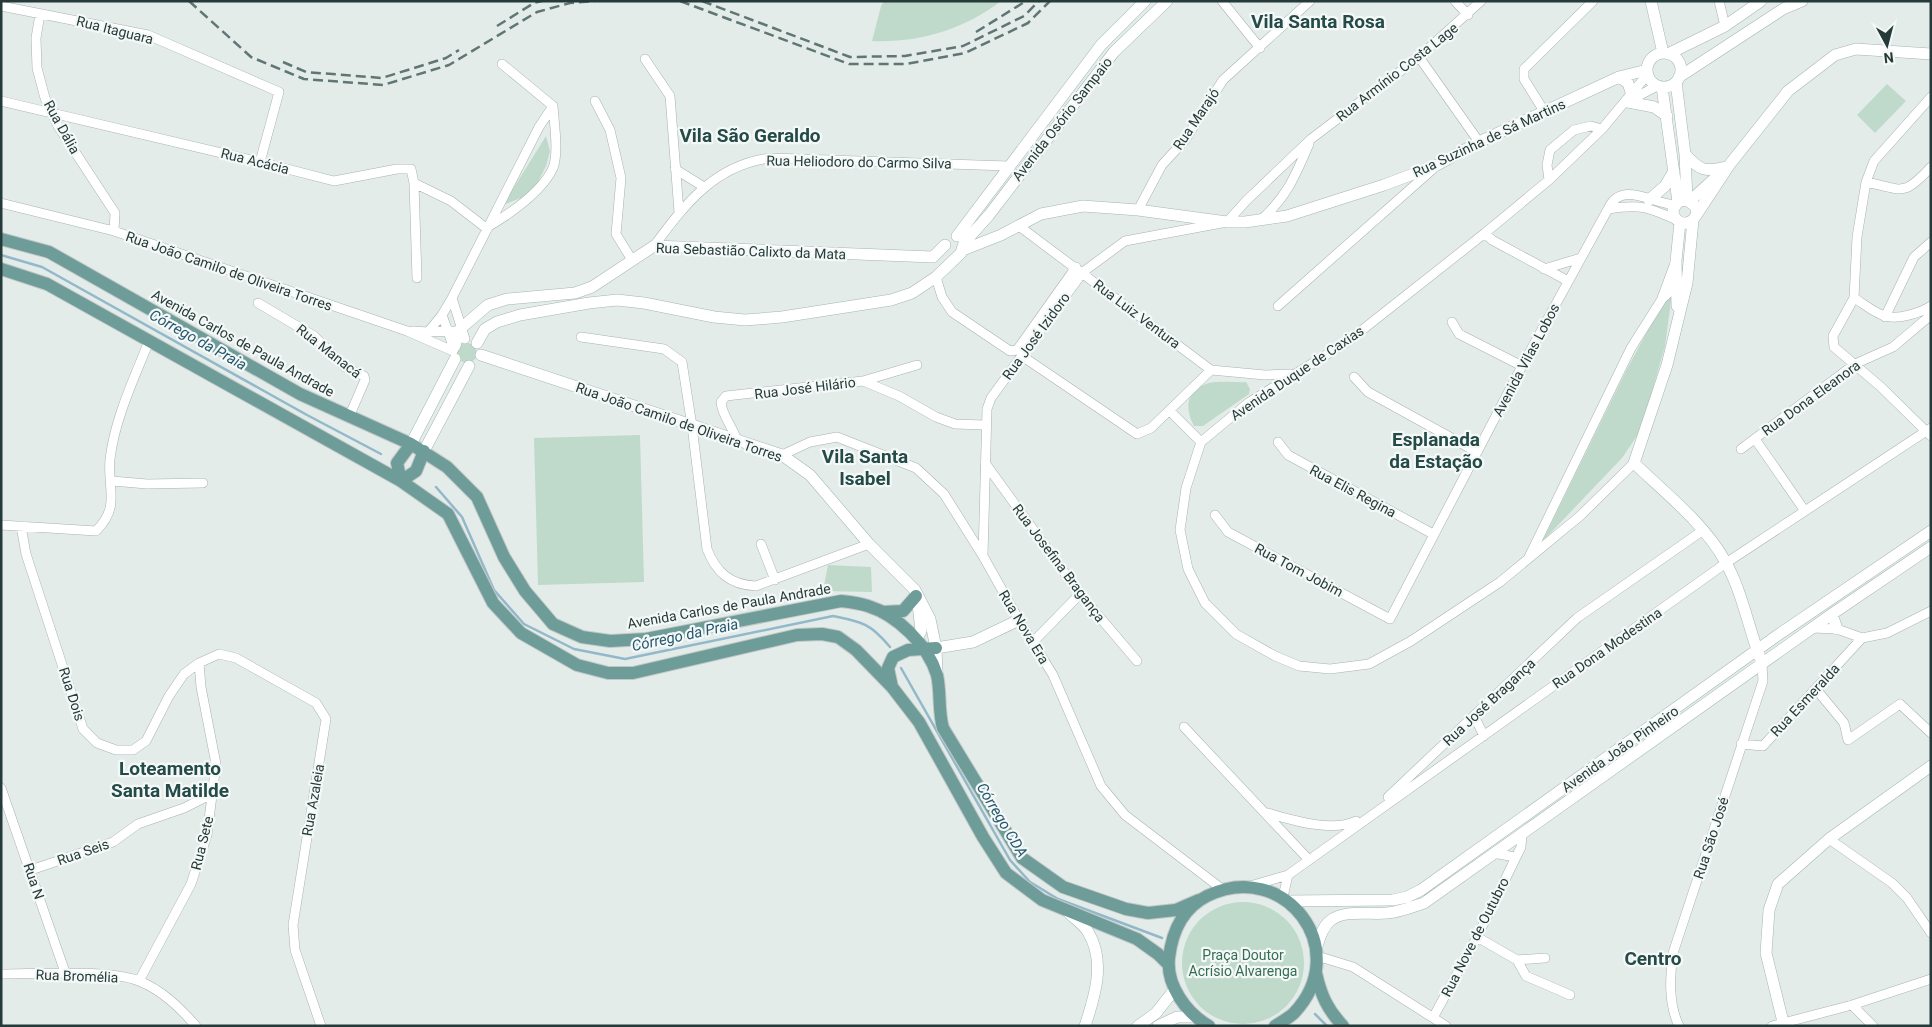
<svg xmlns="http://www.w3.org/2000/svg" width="1932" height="1027" viewBox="0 0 1932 1027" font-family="Roboto,sans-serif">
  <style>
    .green { fill: #bfdacb }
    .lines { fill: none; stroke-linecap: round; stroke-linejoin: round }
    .stream { stroke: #92b8ca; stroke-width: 2.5 }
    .street-casing { stroke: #a7b3b1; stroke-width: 10 }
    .secondary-casing { stroke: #a3b6b3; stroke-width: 12 }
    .primary-casing { stroke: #c2c8c8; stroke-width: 14 }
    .street { stroke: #fff; stroke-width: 9 }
    .secondary { stroke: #fff; stroke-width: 11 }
    .primary { stroke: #6e9c98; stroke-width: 12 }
    .rail { stroke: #607674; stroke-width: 2.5; stroke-dasharray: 10 5; stroke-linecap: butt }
    .labels { text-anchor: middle; stroke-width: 4.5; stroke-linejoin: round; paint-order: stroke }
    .street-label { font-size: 14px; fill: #253b39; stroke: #f4f8f7 }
    .park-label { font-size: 14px; fill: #346d54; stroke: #f4f8f7 }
    .water-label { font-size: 15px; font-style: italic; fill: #265770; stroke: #f4f8f7 }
    .district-label { font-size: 19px; font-weight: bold; fill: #244b48; stroke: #f4f8f7 }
  </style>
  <rect width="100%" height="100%" fill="#e4ecea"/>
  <path class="green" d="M 884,1 L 1001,1 C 963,30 919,43 872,41 L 881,6 Z
    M 1887,84 L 1906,101 L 1875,133 L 1857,115 Z
    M 546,136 L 550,151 L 546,166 L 538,182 L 526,196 L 503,205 Z
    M 1672,294 L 1665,346 L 1641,430 L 1622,458 L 1542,542 L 1627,369 L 1661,306 Z
    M457 353a10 10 0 1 1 20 0a10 10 0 1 1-20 0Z
    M 1246,382 L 1250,389 L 1249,394 L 1203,426 L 1194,426 C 1185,409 1185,392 1206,384 C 1217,380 1235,383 1246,382 Z
    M 640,435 L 644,582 L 538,585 L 534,438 Z
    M 828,565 L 871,567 L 872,592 L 823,591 Z
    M1182 963a61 61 0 1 1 122 0a61 61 0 1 1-122 0Z"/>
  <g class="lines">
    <path class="stream" d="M 1,255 L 42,267 L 307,415 L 381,454
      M 436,487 L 462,517 L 494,590 L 524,624 L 574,649 L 625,659 L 833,616 C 862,622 870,623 890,647
      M 901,668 L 1010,860 L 1030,882 L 1058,899 L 1162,938
      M 1315,1014 L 1327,1026"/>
    <g class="street-casing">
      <path id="street" d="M 1222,1 L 1260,48
        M 1455,1 L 1468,15
        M 1719,1 L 1725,26
        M 1,6 L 148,35 L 279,92 L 260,162
        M 40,14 L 36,38 L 37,68 L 45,98 L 58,126 L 115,213 L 114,231
        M 1419,57 L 1479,142
        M 645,59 L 670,96 L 679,212
        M 502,64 L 553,106
        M 1931,97 L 1874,161 L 1866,182 L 1857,237 L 1854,298 L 1833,336 L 1834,347 L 1881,387 L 1931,436
        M 1,101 L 260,162 L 334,181 L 397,169 L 411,169 L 414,183 L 451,201 L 486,228 C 508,215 542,192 553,168 C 559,153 554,122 553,106
        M 595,101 L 610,130 L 621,178 L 616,234 L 632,260
        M 1625,103 L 1657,86
        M 1544,111 L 1524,79 L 1524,69 L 1593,1
        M 675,169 L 704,187
        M 1549,180 L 1547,165 L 1550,150 L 1574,130 L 1591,126 L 1602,129
        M 1866,182 C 1904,190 1903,197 1931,167
        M 414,183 L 417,278
        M 1,203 L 114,231 L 407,331 L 453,351
        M 1675,205 C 1651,203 1621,180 1608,209 C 1641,204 1647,207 1677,220
        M 1138,210 L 1162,165 L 1185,140 L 1223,80 L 1310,1
        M 1262,219 C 1288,195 1295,176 1309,144
        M 1019,226 L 1211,370 L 1265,375 L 1291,374
        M 1485,233 L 1492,240 L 1568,281
        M 654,246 C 685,204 715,165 770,158 L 1008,166
        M 1544,269 L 1581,258
        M 936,277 L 942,297 L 952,312 L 1010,351 L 1017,350 L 1076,267
        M 452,298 L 465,339
        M 1662,298 L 1675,263
        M 1854,298 C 1863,303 1874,313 1885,316 C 1898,320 1920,313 1931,306
        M 258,303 L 314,336 L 345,367 L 364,376 L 365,380 L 349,417
        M 1278,306 L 1433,169
        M 1885,317 L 1914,257 L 1931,242
        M 1452,322 L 1459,334 L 1522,366
        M 413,331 L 428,332 L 442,315
        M 428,332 L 453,331
        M 581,337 L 664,349 L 682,362 L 692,426 L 707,549 C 716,572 730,585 756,586 L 869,544
        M 454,349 L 442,315 L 452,298 L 539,127 L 553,106
        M 1022,356 L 1137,434 L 1151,428 L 1211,370
        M 1354,377 L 1368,392 L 1477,452
        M 863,381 L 917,365
        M 1170,411 L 1201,442
        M 1755,439 L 1805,511
        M 737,441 C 733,427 722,416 721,402 L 726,396 L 863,381 L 899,396 L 936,417 L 955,424 L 984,425
        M 1278,442 L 1288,455 L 1433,534
        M 1741,449 L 1855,364 L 1893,347 L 1931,315
        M 782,455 L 810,442 L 837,437 L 916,468 L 944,494 L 983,556 L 1019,620 L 1053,675 L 1101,786 L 1125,815 L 1222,889
        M 985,463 L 1080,594 L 1137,661
        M 1634,463 L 1580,516 L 1500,582 L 1411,641 L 1369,664 L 1330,669 L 1299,666 L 1275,656 L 1236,634 L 1205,603 L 1188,569 L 1180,530 L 1186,488 L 1201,442 L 1248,403 L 1347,342 L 1485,233 L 1549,180 L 1602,129 L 1647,75
        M 112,481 L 147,484 L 203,483
        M 1215,515 L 1228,532 L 1390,619 L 1522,366 L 1608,209
        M 1,525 L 96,531 C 121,506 107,489 110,459 C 115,418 134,379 149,341
        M 21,526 L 26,554 L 83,729 L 97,743 L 116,750 L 133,750 L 146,741 L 169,696 L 184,674 L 199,663 L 219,654 L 236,658 L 316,703 L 326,719 L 293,925 L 295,950 L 321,1026
        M 761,544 L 775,580
        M 983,556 L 987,409 L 991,398 L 1083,272 L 1125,241 L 1227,222 L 1247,200 L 1311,139 L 1419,57 L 1481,1
        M 1529,557 L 1631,348 L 1662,299 L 1679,283
        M 1812,628 L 1837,629 L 1862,638 L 1887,633 L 1931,611
        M 1033,642 L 1080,594
        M 1816,689 L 1844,723 L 1848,740 L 1900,704 L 1931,733
        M 1474,716 L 1484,736
        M 1184,727 L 1309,860
        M 1741,744 L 1763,746 L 1862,638
        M 1,788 L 66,975
        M 1388,797 L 1577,618 L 1702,531
        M 1264,812 C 1289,819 1331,833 1356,821
        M 1829,839 L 1892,883 L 1907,898 L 1931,933
        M 1493,853 L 1515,857
        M 31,870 L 113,842 L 138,824 L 184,808 L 214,793
        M 1250,886 L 1288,875 L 1726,563 L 1931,428
        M 1283,897 L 1288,875
        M 1477,937 L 1517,960 L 1526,976 L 1570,995
        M 1317,956 L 1353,967 L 1446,1026
        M 1517,960 L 1545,958
        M 1,974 C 37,974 107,969 139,981 C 162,990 180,1008 196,1026
        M 139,981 L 191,884 L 207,835 L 216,764 L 201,687 L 199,663
        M 1852,1005 L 1873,1026
        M 1434,1016 L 1477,937 L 1521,847 L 1522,834
        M 1679,1026 C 1668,1003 1670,977 1673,953 L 1763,681 L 1762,664
        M 1772,1026 L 1852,1005 L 1931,979"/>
    </g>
    <g class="secondary-casing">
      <path id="secondary" d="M 1651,1 L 1663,53
        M1647 70a17 17 0 1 1 34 0a17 17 0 1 1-34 0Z
        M 1668,54 L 1725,26 L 1761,1
        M 1619,77 L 1628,83 L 1631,92
        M 1679,77 L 1783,9 L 1802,1
        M 1676,82 L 1685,154 L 1687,200
        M 1662,87 L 1678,202
        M 1628,102 L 1654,107 L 1667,116
        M 1685,154 C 1700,171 1705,172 1726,167
        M 1649,200 L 1665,186 L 1674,171
        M 1690,201 L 1714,179
        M 1697,213 L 1695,206 L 1687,200 L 1678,202 L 1673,209 C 1673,221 1683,227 1693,220 L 1730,164 L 1788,91 L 1835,55 L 1856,49 L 1931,54
        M 1693,220 L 1687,283 L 1667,365 L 1634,463 C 1665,493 1704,523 1725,561 C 1742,591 1748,626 1760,658
        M 957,236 L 1101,45 L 1145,1
        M 963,250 L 1001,235 L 1041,214 L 1083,206 L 1138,210 L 1227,222 L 1245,222 L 1287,216 L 1384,185 L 1437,165 L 1479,142 L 1619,77 L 1647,70
        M 1677,306 L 1676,261 L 1680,222
        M 477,343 L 485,329 L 497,322 L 520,315 L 589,303 L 617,300 L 644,303 L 714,317 L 745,320 L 782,317 L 891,300 L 912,293 L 936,277 L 961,253 L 964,243 L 989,215 L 1114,52 L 1167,1
        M 455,346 L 460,329 L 488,305 L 507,299 L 575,293 L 592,287 L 654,246 L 933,257 L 945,245
        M 481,355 L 782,455 L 810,475 L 869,544 L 915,590 L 930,619 L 936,648 L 937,674
        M 411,444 L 455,359
        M 424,451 L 469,366
        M 1832,614 L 1837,629
        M 916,641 L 921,631 L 918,604
        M 936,648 L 973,642 L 1019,620
        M 1287,901 L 1393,900 L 1407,897 L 1421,890 L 1778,635 L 1931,531
        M 1069,913 C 1075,919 1084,925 1088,932 C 1106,961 1095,996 1085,1026
        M 1316,949 C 1319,940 1322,927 1330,921 C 1344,909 1370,915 1387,913 C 1400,912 1412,907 1424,903 L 1832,614 L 1931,547
        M 1138,1026 L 1156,1013 L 1175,989
        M 1158,1026 L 1177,1017 L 1195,1017
        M 1784,1026 L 1766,953 L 1769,910 L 1778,884 L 1829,839 L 1931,766"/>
    </g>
    <g class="primary-casing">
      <path id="primary" d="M 1,239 L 49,252 L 300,394 L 411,444 L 447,467 L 477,497 L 504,557 L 525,591 L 553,624 L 582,637 L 610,641 L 646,639 L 841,601 C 850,602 859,603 868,606 C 897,615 928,645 937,675 C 941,692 938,711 943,728 L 1022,858 L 1063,887 L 1126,909 L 1148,913 L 1176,910 L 1199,900
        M 1,269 L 47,284 L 401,481 L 448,514 L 493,603 L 521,633 L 577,665 L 608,673 L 633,673 L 797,635 L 822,634 L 838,637 L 856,650 L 892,687 L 919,722 L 983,837 L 1006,873 L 1042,900 L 1137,939 L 1158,954 L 1168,964
        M 411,444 L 397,463 L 401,481 L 416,471 L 424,451
        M 882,612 L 903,611 L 916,596
        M 892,687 L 888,668 L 893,657 L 908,650 L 936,648
        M 1316,973 C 1321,995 1327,1009 1343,1026
        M 1209,1026 C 1186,1013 1166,985 1169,958 C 1172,932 1183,908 1207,896 C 1285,858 1354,950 1294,1013 C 1289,1018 1281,1022 1275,1026"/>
    </g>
    <use href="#street" class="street"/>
    <use href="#secondary" class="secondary"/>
    <use href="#primary" class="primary"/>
    <path class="rail" d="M 189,1 L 251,57 L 304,79 L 383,85 L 449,65 L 537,12 L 570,3 L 595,1
      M 680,1 L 849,64 L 906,64 L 965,53 L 1028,23 L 1050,1
      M 702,1 L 850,57 L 905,56 L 963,46 L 1024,16 L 1039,1
      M 497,26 L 534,3 L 542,1
      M 976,32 L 1026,1
      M 283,62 L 306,72 L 382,78 L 446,58 L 459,50"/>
  </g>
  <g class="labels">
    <g class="street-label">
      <text transform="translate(115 30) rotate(14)" y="5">Rua Itaguara</text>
      <text transform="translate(1397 72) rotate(-38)" y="5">Rua Armínio Costa Lage</text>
      <text transform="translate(1062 119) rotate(-52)" y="5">Avenida Osório Sampaio</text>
      <text transform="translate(1196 119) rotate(-56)" y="5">Rua Marajó</text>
      <text transform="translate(62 127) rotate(61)" y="5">Rua Dália</text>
      <text transform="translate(1489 138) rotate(-25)" y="5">Rua Suzinha de Sá Martins</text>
      <text transform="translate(255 161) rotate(14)" y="5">Rua Acácia</text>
      <text transform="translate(859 162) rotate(1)" y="5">Rua Heliodoro do Carmo Silva</text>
      <text transform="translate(751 251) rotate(2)" y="5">Rua Sebastião Calixto da Mata</text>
      <text transform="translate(229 271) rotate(19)" y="5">Rua João Camilo de Oliveira Torres</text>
      <text transform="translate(1137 314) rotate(37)" y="5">Rua Luiz Ventura</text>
      <text transform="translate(1036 336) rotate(-54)" y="5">Rua José Izidoro</text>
      <text transform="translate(243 343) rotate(29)" y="5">Avenida Carlos de Paula Andrade</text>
      <text transform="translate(329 351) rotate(38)" y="5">Rua Manacá</text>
      <text transform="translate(1526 360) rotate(-62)" y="5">Avenida Vilas Lobos</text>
      <text transform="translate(1297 373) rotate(-34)" y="5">Avenida Duque de Caxias</text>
      <text transform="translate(805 388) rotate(-7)" y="5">Rua José Hilário</text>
      <text transform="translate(1811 398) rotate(-36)" y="5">Rua Dona Eleanora</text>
      <text transform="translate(679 422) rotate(19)" y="5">Rua João Camilo de Oliveira Torres</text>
      <text transform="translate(1353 491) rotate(28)" y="5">Rua Elis Regina</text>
      <text transform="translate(1059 563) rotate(53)" y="5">Rua Josefina Bragança</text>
      <text transform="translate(1299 570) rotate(28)" y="5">Rua Tom Jobim</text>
      <text transform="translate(729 606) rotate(-10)" y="5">Avenida Carlos de Paula Andrade</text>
      <text transform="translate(1024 627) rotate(59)" y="5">Rua Nova Era</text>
      <text transform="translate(1607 648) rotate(-35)" y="5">Rua Dona Modestina</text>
      <text transform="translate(72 694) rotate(72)" y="5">Rua Dois</text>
      <text transform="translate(1805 700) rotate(-47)" y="5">Rua Esmeralda</text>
      <text transform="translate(1489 702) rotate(-43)" y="5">Rua José Bragança</text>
      <text transform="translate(1620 749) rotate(-35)" y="5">Avenida João Pinheiro</text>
      <text transform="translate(313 800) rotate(-80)" y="5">Rua Azaleia</text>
      <text transform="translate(1711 838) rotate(-72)" y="5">Rua São José</text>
      <text transform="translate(202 843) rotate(-76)" y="5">Rua Sete</text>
      <text transform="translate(83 852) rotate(-19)" y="5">Rua Seis</text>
      <text transform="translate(34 881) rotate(71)" y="5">Rua N</text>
      <text transform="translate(1475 937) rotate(-63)" y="5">Rua Nove de Outubro</text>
      <text transform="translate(77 976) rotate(2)" y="5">Rua Bromélia</text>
    </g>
    <g class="park-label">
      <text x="1243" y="960">Praça Doutor<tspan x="1243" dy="16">Acrísio Alvarenga</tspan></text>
    </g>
    <g class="water-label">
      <text transform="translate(198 340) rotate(29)" y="5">Córrego da Praia</text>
      <text transform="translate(685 635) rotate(-12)" y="5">Córrego da Praia</text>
      <text transform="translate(1002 820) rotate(59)" y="5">Córrego CDA</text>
    </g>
    <g class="district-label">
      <text x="1318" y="28">Vila Santa Rosa</text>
      <text x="750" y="142">Vila São Geraldo</text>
      <text x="1436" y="446">Esplanada<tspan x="1436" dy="22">da Estação</tspan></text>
      <text x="865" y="463">Vila Santa<tspan x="865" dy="22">Isabel</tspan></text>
      <text x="170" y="775">Loteamento<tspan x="170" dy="22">Santa Matilde</tspan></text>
      <text x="1653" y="965">Centro</text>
    </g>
  </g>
  <rect width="1932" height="1027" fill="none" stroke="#253b39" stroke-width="5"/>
  <g transform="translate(1887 45) rotate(173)" stroke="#f4f8f7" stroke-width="4" paint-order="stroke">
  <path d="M0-4L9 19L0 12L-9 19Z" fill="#253b39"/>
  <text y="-8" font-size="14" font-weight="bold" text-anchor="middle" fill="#253b39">N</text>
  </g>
</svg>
